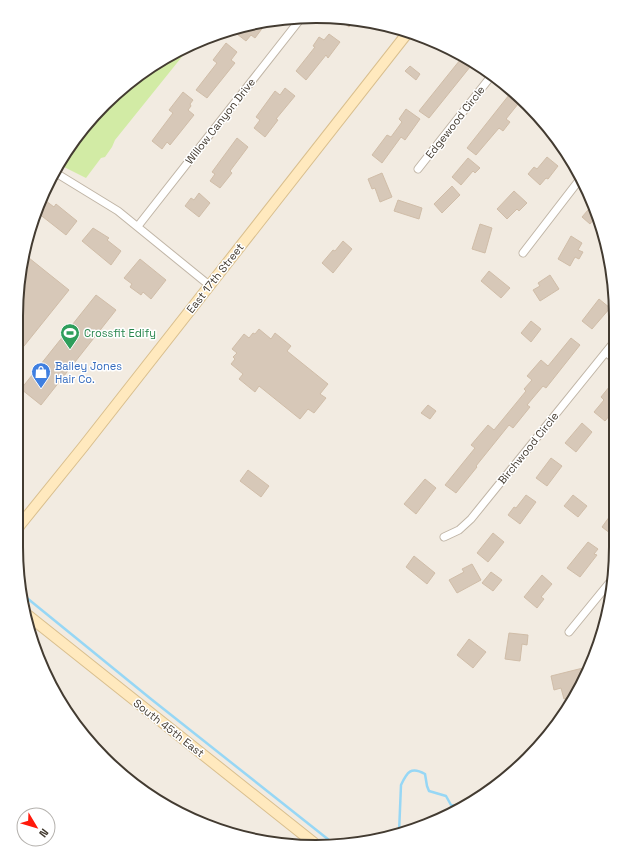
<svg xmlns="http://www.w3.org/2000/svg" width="632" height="863" viewBox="0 0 632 863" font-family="'Space Grotesk',sans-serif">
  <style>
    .green { fill: #d2eba5 }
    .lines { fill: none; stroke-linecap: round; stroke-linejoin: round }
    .stream { stroke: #97d7f5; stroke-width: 2.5 }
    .building { fill: #d7c8b8; stroke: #d0bda8 }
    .street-casing { stroke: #c0b5a6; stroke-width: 9 }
    .secondary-casing { stroke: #d9bf8e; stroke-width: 12 }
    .street { stroke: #fff; stroke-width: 7 }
    .secondary { stroke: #ffe9be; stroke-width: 10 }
    .labels { text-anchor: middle; stroke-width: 3; stroke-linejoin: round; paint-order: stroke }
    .street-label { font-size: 11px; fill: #433b31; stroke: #fff }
    .leisure-label { font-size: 11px; fill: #27864d; stroke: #fff; text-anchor: start }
    .shop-label { font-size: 11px; fill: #366cbe; stroke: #fff; text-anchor: start }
    .rim { fill: none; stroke: #433b31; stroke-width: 2 }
  </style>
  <rect width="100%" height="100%" fill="#f2ebe1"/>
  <path class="green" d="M 193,43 L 115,140 L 112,147 L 105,157 L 101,158 L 86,178 L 60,165 L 66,150 L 133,78 L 183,47 Z"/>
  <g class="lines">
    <path class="stream" d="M 22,594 L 151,699 L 334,844
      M 399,833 L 401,785 C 407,772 411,766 425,774 L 427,786 L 429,791 L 446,796 L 451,805 L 460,807"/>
  </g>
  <path class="building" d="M 338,18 L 355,19 L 356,19 L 349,27 Z
    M 260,23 L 264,26 L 255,38 L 251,35 L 246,41 L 237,34 L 243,25 Z
    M 329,34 L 340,42 L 328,58 L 326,55 L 306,80 L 296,71 L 315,47 L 313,46 L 319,37 L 324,40 Z
    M 226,43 L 237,52 L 231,60 L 235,63 L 207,98 L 196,90 L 217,63 L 213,60 Z
    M 464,55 L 474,62 L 429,118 L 419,111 Z
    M 410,66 L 420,74 L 416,80 L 405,71 Z
    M 285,88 L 295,96 L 276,119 L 278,120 L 265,137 L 254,128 L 260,120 L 256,117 L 275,91 L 280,95 Z
    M 513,90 L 522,99 L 506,119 L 510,122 L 503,131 L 499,128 L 476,155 L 467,148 Z
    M 183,92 L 193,100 L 190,104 L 191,106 L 188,110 L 194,115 L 170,145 L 167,142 L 162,149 L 152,141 L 173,113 L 169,110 Z
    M 406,109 L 420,119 L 405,140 L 401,137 L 382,163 L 372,155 L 387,135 L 391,137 L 402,122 L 399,119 Z
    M 237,138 L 248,147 L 230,171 L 232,173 L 220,188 L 210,181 L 215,174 L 212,172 Z
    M 547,157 L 558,166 L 548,179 L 546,178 L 540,185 L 528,174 L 534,167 L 537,169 Z
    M 468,158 L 480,168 L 475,173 L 473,171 L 461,185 L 452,177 Z
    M 382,173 L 392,197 L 380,202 L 375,188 L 372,189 L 368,179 Z
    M 452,186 L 460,195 L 442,213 L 434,204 Z
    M 514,191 L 527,203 L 519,211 L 517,209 L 507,219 L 497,209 Z
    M 199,193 L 210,203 L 199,217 L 185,206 L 191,198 L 194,200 Z
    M 398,200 L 422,208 L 419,219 L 394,211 Z
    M 46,201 L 54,207 L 56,204 L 77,221 L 66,235 L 38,213 Z
    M 594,203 L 597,215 L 590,224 L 582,217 Z
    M 480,224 L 492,228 L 485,253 L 472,249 Z
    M 93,228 L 109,238 L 107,240 L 121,251 L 111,265 L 82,241 Z
    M 571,236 L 582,243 L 578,250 L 583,252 L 579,259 L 575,257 L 570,266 L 558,259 Z
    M 343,241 L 352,249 L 333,273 L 322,263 L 333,250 L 335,251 Z
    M 24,254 L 69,290 L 16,356 L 17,297 Z
    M 140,259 L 166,280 L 151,299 L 143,292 L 141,295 L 130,287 L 132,284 L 124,278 Z
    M 489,271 L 510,288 L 501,298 L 481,281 Z
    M 550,275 L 559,289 L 540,301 L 533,290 L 540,286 L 538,283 Z
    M 96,295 L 116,310 L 41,405 L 21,389 Z
    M 599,299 L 610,308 L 592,329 L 582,321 Z
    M 531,321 L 541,329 L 531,342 L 521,333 Z
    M 259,329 L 271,339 L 275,333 L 291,346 L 287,351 L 328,384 L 320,394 L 326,398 L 314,413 L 308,409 L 300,419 L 259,386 L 255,392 L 239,379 L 243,374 L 231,364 L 235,359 L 233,357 L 237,353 L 232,349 L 244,334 L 249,338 L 253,333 L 255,334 Z
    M 571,338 L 580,345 L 546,388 L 543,386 L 527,405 L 530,407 L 513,428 L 509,425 L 476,466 L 477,467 L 456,493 L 445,485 L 475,448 L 471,445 L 488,425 L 494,430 L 526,391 L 524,389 L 532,380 L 527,376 L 541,360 L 548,366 Z
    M 614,381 L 614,410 L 605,421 L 594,412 L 604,400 L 601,397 Z
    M 428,405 L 436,411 L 430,419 L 421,413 Z
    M 582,423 L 592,432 L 576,452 L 565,443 Z
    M 551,458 L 562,466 L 547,486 L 536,478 Z
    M 248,470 L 269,486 L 261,497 L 240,481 Z
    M 425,479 L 436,488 L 416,514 L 404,504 Z
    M 526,495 L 536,502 L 520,524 L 508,515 L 514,507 L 516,508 Z
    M 573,495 L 587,506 L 578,517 L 564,506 Z
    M 615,509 L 615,537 L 602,527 Z
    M 493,533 L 504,542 L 488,562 L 477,553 Z
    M 588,542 L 598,549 L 594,554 L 597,555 L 580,577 L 567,568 Z
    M 414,556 L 435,573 L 427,584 L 406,567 Z
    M 472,564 L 481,580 L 457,593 L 449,580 L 464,572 L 462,569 Z
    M 491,572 L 502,580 L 493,591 L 482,583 Z
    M 542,575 L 552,584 L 541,597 L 544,599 L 537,608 L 524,597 Z
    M 509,633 L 528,635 L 527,645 L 522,644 L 520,661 L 505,659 Z
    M 469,639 L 486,652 L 473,668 L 457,655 Z
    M 587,667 L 588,671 L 582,684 L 573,686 L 576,694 L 574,696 L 564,699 L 561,688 L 554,690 L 551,676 Z"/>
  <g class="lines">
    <g class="street-casing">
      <path id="street" d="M 418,169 L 492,75
        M 56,173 L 118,211 L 209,285
        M 138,226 L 302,17
        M 523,253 L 580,179
        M 606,352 L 614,359
        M 444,537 L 459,530 L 471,519 L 614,342
        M 569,632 L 614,577"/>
    </g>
    <g class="secondary-casing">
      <path id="secondary" d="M 16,532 L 20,525 L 83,447 L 409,31
        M 25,613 L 314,843"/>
    </g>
    <use href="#street" class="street"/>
    <use href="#secondary" class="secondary"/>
  </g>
  <defs>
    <g id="stadium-pin" transform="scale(1)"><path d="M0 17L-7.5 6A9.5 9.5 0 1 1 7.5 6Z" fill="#2e9e5b" stroke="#fff"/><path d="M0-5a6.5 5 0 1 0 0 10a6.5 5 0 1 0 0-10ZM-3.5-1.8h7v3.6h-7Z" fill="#fff"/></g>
    <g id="shop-pin" transform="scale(1)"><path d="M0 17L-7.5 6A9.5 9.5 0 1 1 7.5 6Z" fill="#3f7fe0" stroke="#fff"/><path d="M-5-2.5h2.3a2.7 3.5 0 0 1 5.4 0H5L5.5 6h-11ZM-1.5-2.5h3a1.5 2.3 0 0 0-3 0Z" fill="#fff"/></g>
  </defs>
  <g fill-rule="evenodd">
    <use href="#stadium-pin" x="70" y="333"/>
    <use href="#shop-pin" x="41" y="372"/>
  </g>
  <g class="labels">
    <g class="street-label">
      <text transform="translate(220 121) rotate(-52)" y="4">Willow Canyon Drive</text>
      <text transform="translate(455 122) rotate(-52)" y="4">Edgewood Circle</text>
      <text transform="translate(215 278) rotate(-52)" y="4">East 17th Street</text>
      <text transform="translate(528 448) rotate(-51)" y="4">Birchwood Circle</text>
      <text transform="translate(169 728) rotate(38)" y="4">South 45th East</text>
    </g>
    <g class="leisure-label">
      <text x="84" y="337">Crossfit Edify</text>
    </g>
    <g class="shop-label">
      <text x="55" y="370">Bailey Jones<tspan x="55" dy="13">Hair Co.</tspan></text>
    </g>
  </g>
  <path d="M0 0H632V863H0ZM316 23H316A293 293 0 0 1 609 316V547A293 293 0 0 1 316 840H316A293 293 0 0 1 23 547V316A293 293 0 0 1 316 23Z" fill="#fff" fill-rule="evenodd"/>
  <path class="rim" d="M316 23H316A293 293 0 0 1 609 316V547A293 293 0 0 1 316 840H316A293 293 0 0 1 23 547V316A293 293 0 0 1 316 23Z"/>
  <g transform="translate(36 827) rotate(128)"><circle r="19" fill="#ffffff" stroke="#b4b1ad"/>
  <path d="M0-3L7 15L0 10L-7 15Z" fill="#ff190b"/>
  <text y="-6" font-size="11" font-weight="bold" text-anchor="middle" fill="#433b31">N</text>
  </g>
</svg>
